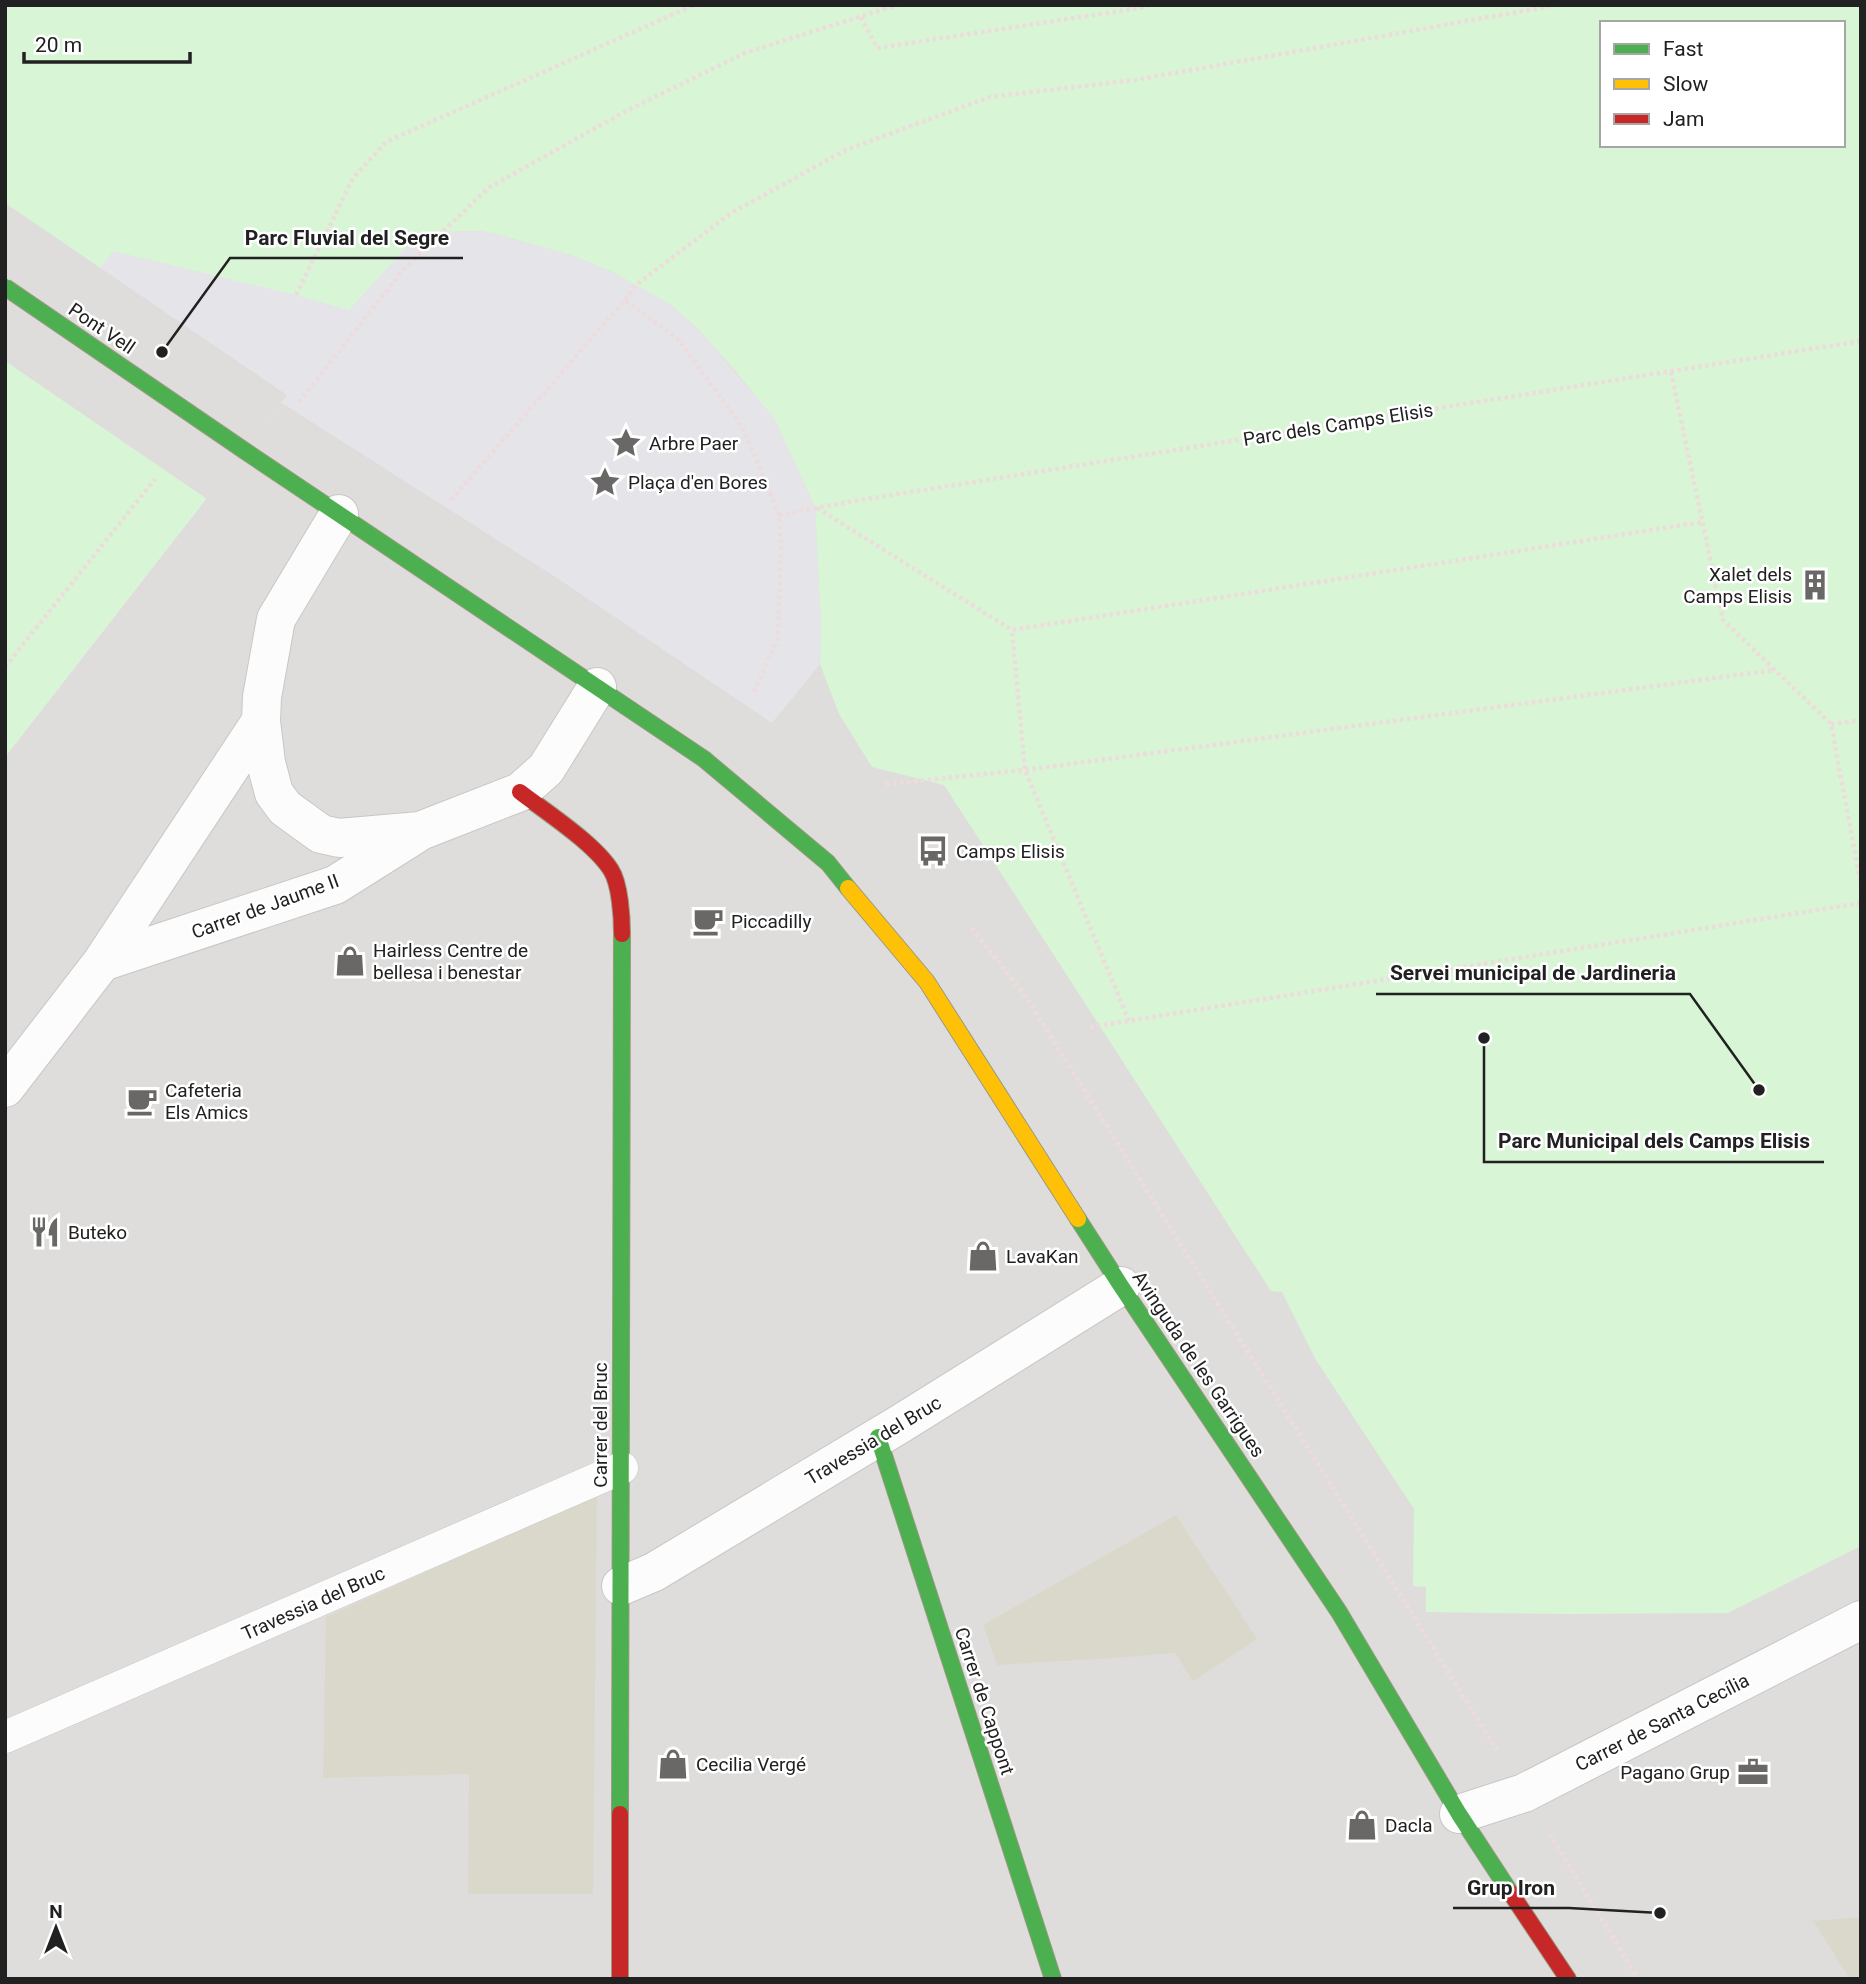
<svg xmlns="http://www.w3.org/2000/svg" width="1866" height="1984" viewBox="0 0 1866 1984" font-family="Roboto,sans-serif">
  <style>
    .residential { fill: #dfdddb; fill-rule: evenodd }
    .construction { fill: #d9d8cb }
    .park { fill: #d8f5d6; fill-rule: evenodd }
    .plaza { fill: #e5e4e9 }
    .pier { fill: #dedddc }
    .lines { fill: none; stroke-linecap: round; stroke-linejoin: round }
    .lane-casing { stroke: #c8c7c6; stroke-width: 33 }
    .street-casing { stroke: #c8c7c6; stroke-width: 40 }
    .fast-casing { stroke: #9a9a81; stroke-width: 18 }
    .slow-casing { stroke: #9a9a81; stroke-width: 18 }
    .jam-casing { stroke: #9a9a81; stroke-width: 18 }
    .path { stroke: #eddcdb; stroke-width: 4.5; stroke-dasharray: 3.5 3.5; stroke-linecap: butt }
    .lane { stroke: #fdfcfc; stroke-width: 32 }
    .street { stroke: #fdfcfc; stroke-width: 38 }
    .fast { stroke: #4caf50; stroke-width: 16 }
    .slow { stroke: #ffc107; stroke-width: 16 }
    .jam { stroke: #c62828; stroke-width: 16 }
    .fast-bridge-casing { stroke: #9a9a81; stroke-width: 18; stroke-linecap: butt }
    .fast-bridge { stroke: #4caf50; stroke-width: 16 }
    .labels { text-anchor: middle; stroke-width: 5; stroke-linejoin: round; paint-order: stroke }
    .street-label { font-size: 19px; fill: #212121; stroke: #fff }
    .poi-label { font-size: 19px; fill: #212121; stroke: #fff; text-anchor: start }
    .leader { fill: none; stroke: #212121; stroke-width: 2.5 }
    .callout-dot { fill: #212121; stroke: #fff; stroke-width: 2.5 }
    .callout-label { font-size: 21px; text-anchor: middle; font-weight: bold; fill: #212121; stroke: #fff; stroke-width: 5; stroke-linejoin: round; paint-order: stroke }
  </style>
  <rect width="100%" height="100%" fill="#f0edea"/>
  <path class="residential" d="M 1861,5 L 1861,1979 L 5,1979 L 5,757 L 287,395 L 657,76 ZM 1602,23 L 1843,23 L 1843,145 L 1602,145 Z"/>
  <path class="construction" d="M 597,1495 L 593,1894 L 468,1894 L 469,1774 L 323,1778 L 326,1617 Z
    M 1176,1515 L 1257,1639 L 1193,1681 L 1175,1653 L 1115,1658 L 997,1665 L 983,1625 Z
    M 1861,1917 L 1861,1979 L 1850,1979 L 1813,1921 Z"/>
  <path class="park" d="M 5,5 L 1861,5 L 1861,1546 L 1728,1613 L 1567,1614 L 1426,1612 L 1426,1587 L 1413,1586 L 1414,1509 L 1316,1360 L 1282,1292 L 1271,1291 L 944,785 L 872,767 L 839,714 L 820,664 L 821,626 L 815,507 L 775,420 L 736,372 L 698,329 L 671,305 L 611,271 L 570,255 L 497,234 L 480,231 L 420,233 L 287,395 L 5,757 ZM 1602,23 L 1843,23 L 1843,145 L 1602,145 Z"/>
  <path class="plaza" d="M 461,231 L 480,231 L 497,234 L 570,255 L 611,271 L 671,305 L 698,329 L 775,419 L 815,507 L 821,626 L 820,664 L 772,723 L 557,578 L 90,281 L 113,251 L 296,295 L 349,310 L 420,232 Z"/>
  <path class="pier" d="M 5,203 L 287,395 L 207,499 L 5,361 Z"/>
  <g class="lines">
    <g class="lane-casing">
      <path id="lane" d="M 5,1737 L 622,1468"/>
    </g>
    <g class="street-casing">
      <path id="street" d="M 339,514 L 276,619 L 262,697 L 261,721 L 266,763 L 274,793 L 285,808 L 321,834 L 339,838 L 420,831 L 520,792 L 546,769 L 597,687
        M 102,962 L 335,885 L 416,834
        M 5,1088 L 102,962 L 261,721
        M 621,1586 L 654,1572 L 900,1424 L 1121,1286
        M 1459,1814 L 1524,1793 L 1861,1620"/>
    </g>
    <g class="fast-casing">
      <path id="fast" d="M 245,451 L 704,759 L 828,863 L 848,888
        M 1078,1219 L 1121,1286 L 1339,1612 L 1459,1814 L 1510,1892
        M 878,1437 L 1053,1979
        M 620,1814 L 622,934"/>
    </g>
    <g class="slow-casing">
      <path id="slow" d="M 848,888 L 927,982 L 1078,1219"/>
    </g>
    <g class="jam-casing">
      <path id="jam" d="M 520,792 C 546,812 594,843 611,870 C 620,884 622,917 622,934
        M 1510,1892 L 1568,1979
        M 620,1979 L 620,1814"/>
    </g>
    <path class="path" d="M 861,17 L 877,48 L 1140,8 L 1150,5
      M 296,295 L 353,178 L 386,142 L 694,5
      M 625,300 L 636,285 L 731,213 L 846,150 L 990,97 L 1135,80 L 1557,5
      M 1671,372 L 1723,620 L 1831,724 L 1861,886
      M 299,402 L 404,269 L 488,188 L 628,110 L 745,53 L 897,5
      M 451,500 L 625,300 L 679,340 L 744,430 L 779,515 L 781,545 L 778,638 L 753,694
      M 817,508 L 1012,630
      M 779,515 L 848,502 L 1861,341
      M 5,667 L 155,479
      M 1831,724 L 1861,720
      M 886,784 L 1025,770 L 1775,670
      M 972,928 L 1026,997 L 1497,1750
      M 1129,1021 L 1025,770 L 1012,630 L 1703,522
      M 1090,1027 L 1861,903
      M 1550,1834 L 1638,1979"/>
    <use href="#lane" class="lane"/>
    <use href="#street" class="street"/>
    <use href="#fast" class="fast"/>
    <use href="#slow" class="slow"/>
    <use href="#jam" class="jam"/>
    <g class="fast-bridge-casing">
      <path id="fast-bridge" d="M 5,287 L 245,451"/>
    </g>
    <use href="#fast-bridge" class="fast-bridge"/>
  </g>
  <defs>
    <g id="sight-bare" transform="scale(2.415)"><path d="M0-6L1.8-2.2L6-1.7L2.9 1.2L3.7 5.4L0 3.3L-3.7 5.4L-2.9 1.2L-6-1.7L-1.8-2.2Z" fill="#696867" stroke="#fff" stroke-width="2.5" paint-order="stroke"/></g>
    <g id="building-bare" transform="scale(2.415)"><path d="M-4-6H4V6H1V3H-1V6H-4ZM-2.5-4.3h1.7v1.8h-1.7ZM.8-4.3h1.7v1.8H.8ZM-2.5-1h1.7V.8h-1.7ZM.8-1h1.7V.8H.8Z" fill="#696867" stroke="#fff" stroke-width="2.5" paint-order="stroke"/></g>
    <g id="bus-bare" transform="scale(2.415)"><path d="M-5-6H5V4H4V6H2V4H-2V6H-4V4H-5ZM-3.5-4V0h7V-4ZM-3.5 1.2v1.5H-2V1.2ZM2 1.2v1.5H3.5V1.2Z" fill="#696867" stroke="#fff" stroke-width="2.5" paint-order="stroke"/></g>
    <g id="cafe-bare" transform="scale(2.415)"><path d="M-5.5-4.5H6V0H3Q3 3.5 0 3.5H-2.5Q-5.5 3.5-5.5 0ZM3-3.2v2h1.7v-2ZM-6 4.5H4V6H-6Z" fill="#696867" stroke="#fff" stroke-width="2.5" paint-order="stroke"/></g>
    <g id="shop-bare" transform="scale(2.415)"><path d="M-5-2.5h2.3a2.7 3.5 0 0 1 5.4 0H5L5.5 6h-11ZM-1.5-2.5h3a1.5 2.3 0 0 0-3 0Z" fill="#696867" stroke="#fff" stroke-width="2.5" paint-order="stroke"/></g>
    <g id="restaurant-bare" transform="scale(2.415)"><path d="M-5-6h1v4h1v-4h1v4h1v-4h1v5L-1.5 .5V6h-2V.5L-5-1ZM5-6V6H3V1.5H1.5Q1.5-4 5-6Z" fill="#696867" stroke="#fff" stroke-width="2.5" paint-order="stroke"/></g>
    <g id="office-bare" transform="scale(2.415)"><path d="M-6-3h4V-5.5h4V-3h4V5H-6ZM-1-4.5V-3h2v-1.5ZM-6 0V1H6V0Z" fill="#696867" stroke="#fff" stroke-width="2.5" paint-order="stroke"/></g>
  </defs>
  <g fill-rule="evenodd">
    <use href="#sight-bare" x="626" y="443"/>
    <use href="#sight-bare" x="605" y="482"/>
    <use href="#building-bare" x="1815" y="585"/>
    <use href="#bus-bare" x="933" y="851"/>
    <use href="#cafe-bare" x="708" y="921"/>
    <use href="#shop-bare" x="350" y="961"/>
    <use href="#cafe-bare" x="142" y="1101"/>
    <use href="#restaurant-bare" x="45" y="1232"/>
    <use href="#shop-bare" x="983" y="1256"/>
    <use href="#shop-bare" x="673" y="1764"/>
    <use href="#office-bare" x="1753" y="1772"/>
    <use href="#shop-bare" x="1362" y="1825"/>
  </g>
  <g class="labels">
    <g class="street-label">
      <text transform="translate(102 328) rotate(34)" y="7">Pont Vell</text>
      <text transform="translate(1338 424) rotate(-9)" y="7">Parc dels Camps Elisis</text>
      <text transform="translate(265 906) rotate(-20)" y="7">Carrer de Jaume II</text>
      <text transform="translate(1199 1364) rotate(56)" y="7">Avinguda de les Garrigues</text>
      <text transform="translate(600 1425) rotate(-90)" y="7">Carrer del Bruc</text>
      <text transform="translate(873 1440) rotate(-31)" y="7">Travessia del Bruc</text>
      <text transform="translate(313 1603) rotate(-24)" y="7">Travessia del Bruc</text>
      <text transform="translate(985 1701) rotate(72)" y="7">Carrer de Cappont</text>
      <text transform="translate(1662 1722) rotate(-27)" y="7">Carrer de Santa Cecília</text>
    </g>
    <g class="poi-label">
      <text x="649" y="450">Arbre Paer</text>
      <text x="628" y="489">Plaça d'en Bores</text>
      <text x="1792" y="581" text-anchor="end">Xalet dels<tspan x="1792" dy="22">Camps Elisis</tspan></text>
      <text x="956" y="858">Camps Elisis</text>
      <text x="731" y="928">Piccadilly</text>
      <text x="373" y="957">Hairless Centre de<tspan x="373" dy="22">bellesa i benestar</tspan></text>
      <text x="165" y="1097">Cafeteria<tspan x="165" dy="22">Els Amics</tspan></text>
      <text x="68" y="1239">Buteko</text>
      <text x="1006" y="1263">LavaKan</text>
      <text x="696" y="1771">Cecilia Vergé</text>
      <text x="1730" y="1779" text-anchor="end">Pagano Grup</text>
      <text x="1385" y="1832">Dacla</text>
    </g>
  </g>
  <path class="leader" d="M162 352L230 258H463M1759 1090L1690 994H1376M1484 1038L1484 1162H1824M1660 1913L1569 1908H1453"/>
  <g class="callout-dot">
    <circle cx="162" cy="352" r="7"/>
    <circle cx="1759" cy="1090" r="7"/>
    <circle cx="1484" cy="1038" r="7"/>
    <circle cx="1660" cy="1913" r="7"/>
  </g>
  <g class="callout-label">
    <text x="347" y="245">Parc Fluvial del Segre</text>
    <text x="1533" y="980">Servei municipal de Jardineria</text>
    <text x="1654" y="1148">Parc Municipal dels Camps Elisis</text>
    <text x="1511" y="1895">Grup Iron</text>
  </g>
  <rect width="1866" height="1984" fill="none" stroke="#212121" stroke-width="14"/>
  <rect x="1600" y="21" width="245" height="126" fill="#ffffff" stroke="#a6a6a6" stroke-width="2"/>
  <rect x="1614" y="44" width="35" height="10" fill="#4caf50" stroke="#a6a6a6" stroke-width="2"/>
  <text x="1663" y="56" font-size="21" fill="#212121">Fast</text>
  <rect x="1614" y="79" width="35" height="10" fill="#ffc107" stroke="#a6a6a6" stroke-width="2"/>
  <text x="1663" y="91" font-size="21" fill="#212121">Slow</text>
  <rect x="1614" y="114" width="35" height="10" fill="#c62828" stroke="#a6a6a6" stroke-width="2"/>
  <text x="1663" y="126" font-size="21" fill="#212121">Jam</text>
  <g transform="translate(56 1928)" stroke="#ffffff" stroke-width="5" paint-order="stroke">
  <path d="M0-5L12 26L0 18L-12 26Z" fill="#212121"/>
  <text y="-10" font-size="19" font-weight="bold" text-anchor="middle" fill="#212121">N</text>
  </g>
  <path d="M24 52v10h166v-10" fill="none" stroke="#212121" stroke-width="3.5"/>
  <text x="35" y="52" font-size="21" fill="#212121" stroke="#ffffff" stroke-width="5" paint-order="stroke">20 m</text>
</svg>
